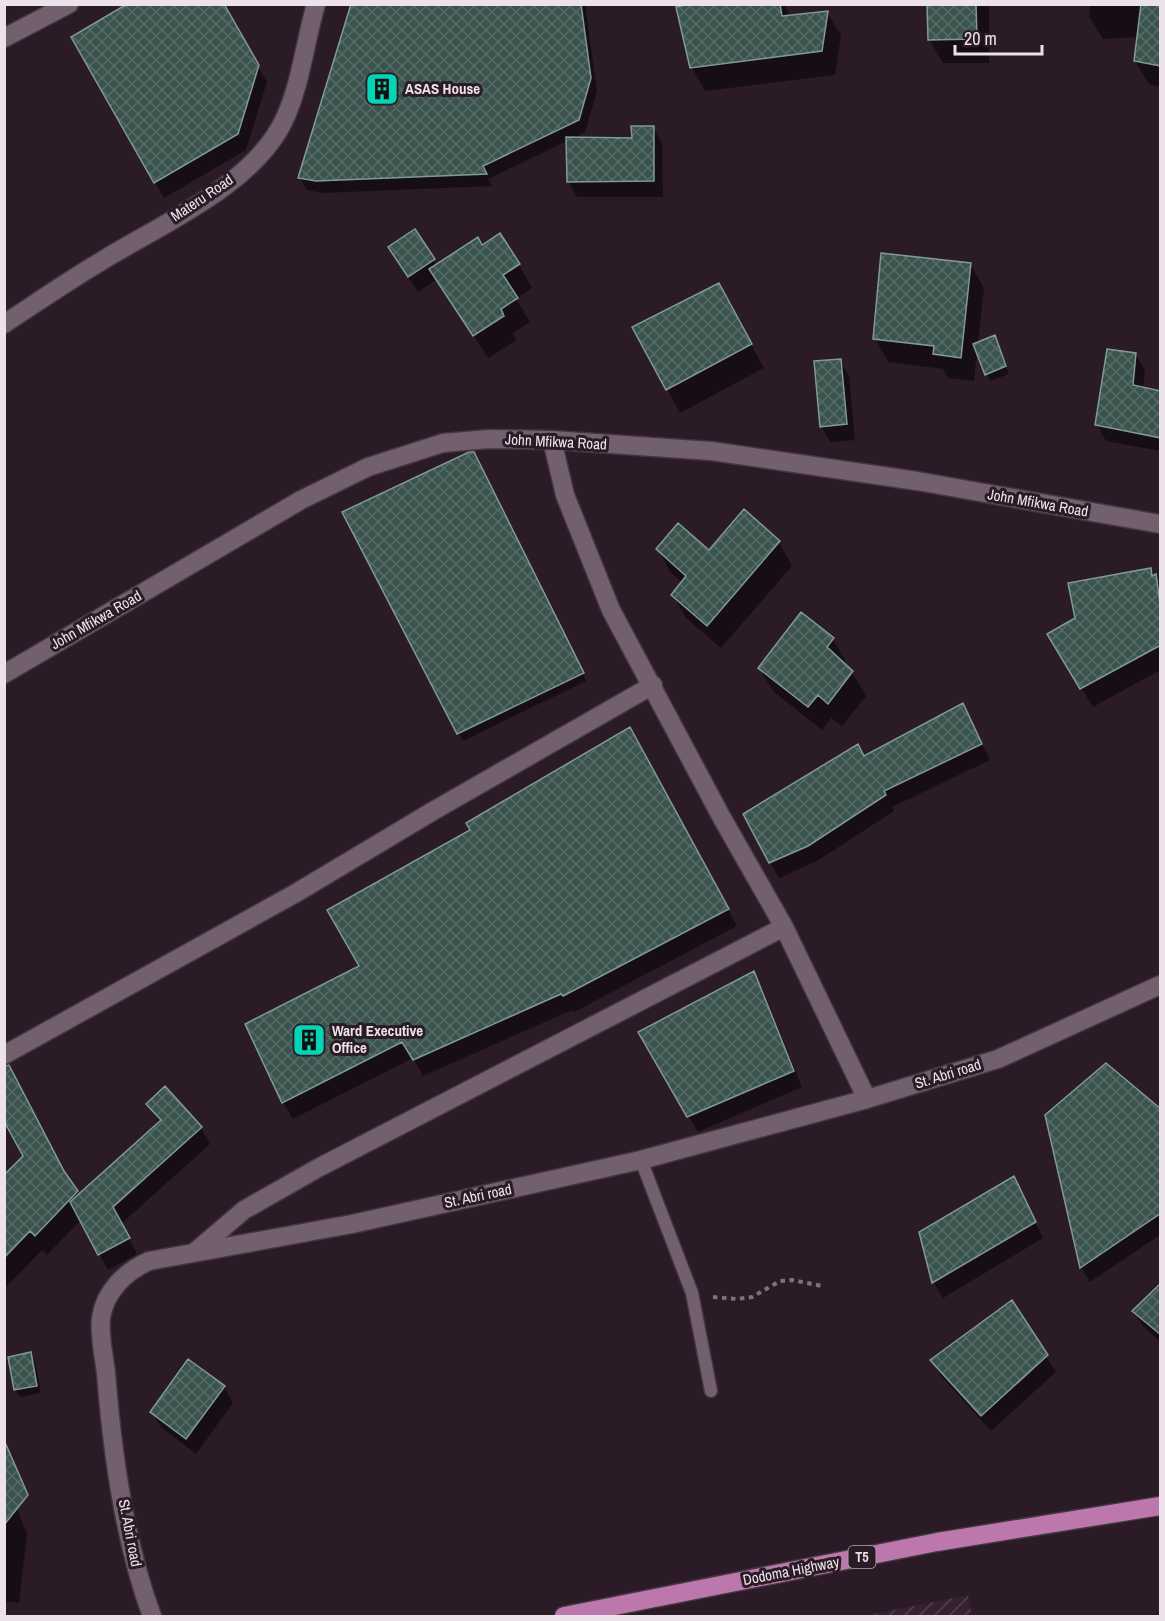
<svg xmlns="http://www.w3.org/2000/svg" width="1165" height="1621" viewBox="0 0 1165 1621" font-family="'Archivo Narrow',sans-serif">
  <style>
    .industrial { fill: url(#industrial-furrows) }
    .shadow { fill: #0007 }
    .building { fill: url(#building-cross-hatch); stroke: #819b94; stroke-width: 1.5 }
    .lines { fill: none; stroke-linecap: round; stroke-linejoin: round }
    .service-casing { stroke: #42363f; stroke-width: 15 }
    .minor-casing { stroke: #42363f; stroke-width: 21 }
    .trunk-casing { stroke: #42363f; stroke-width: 21 }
    .path { stroke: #80737c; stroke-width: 4; stroke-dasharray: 4.5 4.5; stroke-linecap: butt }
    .service { stroke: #73606e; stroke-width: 12 }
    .minor { stroke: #73606e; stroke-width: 18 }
    .trunk { stroke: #bc78ac; stroke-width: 18 }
    .labels { text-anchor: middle; stroke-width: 6; stroke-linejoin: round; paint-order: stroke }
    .shield { fill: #2a1b26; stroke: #b2a6af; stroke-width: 1.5 }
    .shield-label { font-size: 14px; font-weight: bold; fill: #ede2ea }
    .poi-label { font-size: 15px; font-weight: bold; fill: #ede2ea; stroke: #2a1b26; text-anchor: start }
    .street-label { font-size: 15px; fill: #ede2ea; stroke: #2a1b26 }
  </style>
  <defs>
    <pattern id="industrial-furrows" width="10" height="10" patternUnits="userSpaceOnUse" patternTransform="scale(1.5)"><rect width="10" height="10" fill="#362131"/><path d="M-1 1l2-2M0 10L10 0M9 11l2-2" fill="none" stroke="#53414f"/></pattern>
    <pattern id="building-cross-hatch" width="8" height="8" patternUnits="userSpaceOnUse" patternTransform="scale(1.5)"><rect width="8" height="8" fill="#3b534d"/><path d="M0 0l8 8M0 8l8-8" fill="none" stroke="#586b67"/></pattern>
  </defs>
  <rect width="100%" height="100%" fill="#2a1b26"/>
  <path class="industrial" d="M 968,1595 L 972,1616 L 864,1616 Z"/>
  <path class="shadow" d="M 222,4 L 267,82 L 246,150 L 164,198 L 73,37 Z
    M 352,4 L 585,4 L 597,91 L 585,132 L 572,139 L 633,139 L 653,127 L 662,143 L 663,197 L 577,197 L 568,181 L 567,141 L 488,179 L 492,186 L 323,193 L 307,190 L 300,178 Z
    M 699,4 L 784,4 L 790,16 L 827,13 L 841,36 L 835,75 L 705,91 L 692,68 L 678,9 Z
    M 929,4 L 989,4 L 989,63 L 943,63 L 929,39 Z
    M 1090,4 L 1160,4 L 1160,87 L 1149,84 L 1135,61 L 1138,37 L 1103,39 L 1089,16 Z
    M 482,247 L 519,265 L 532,288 L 516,299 L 530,322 L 513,333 L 517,340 L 488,358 L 437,279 L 418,292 L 399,263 L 433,260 L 437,265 Z
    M 971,265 L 984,288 L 978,343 L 998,345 L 1009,374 L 990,381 L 977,351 L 974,381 L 948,378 L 943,369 L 888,362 L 875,338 Z
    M 732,309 L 764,368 L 680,413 L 667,389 Z
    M 1136,355 L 1145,370 L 1143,388 L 1160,392 L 1160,451 L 1106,441 L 1097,425 Z
    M 840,360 L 849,376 L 855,440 L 830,442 L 821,426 Z
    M 478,461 L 586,681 L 463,741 L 344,513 Z
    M 779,542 L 792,566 L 721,648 L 686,618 L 673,595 L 683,583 L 671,573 L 658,549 L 709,552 Z
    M 1150,569 L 1160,585 L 1160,670 L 1093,707 L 1060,653 L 1077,619 Z
    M 833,639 L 846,662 L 844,665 L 852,672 L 866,696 L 842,726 L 831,718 L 822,730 L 773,691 L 759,668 Z
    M 963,705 L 990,760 L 892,807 L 894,811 L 817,861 L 779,878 L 770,862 L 863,757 Z
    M 639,746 L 737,926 L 574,1012 L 572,1010 L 423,1076 L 413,1058 L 293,1119 L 283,1102 L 361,967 Z
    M 753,973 L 762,988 L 802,1087 L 698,1132 L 640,1033 Z
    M 165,1088 L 201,1128 L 210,1144 L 121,1224 L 137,1254 L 108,1270 L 81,1220 L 47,1255 L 42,1250 L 4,1289 L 4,1177 L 67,1178 L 79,1195 L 160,1123 L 148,1104 Z
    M 1160,1111 L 1160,1235 L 1090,1282 L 1081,1267 L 1046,1115 Z
    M 1014,1178 L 1043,1238 L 943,1298 L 934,1283 L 921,1232 Z
    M 1160,1285 L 1160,1342 L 1143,1326 L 1134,1311 Z
    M 1012,1303 L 1056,1372 L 991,1431 L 941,1376 L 932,1361 Z
    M 31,1354 L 35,1362 L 41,1393 L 20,1397 L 16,1390 L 10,1359 Z
    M 189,1361 L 224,1387 L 233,1403 L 196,1454 L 161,1427 L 152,1412 Z
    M 4,1477 L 27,1534 L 19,1603 L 4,1601 Z"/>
  <path class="building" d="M 127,4 L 224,4 L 259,65 L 238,134 L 154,183 L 71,37 Z
    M 351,4 L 581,4 L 591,78 L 579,120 L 483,166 L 487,174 L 316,181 L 298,178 Z
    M 691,4 L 780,4 L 782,16 L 828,11 L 822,51 L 690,68 L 676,7 Z
    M 927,4 L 976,4 L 977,39 L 928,40 Z
    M 1141,4 L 1161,4 L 1161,66 L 1134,61 Z
    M 631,126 L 654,126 L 654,181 L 567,182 L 566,137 L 632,138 Z
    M 415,229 L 435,259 L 408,277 L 388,247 Z
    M 500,233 L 520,264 L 503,275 L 518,298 L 501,309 L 504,316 L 473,336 L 429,269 L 478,237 L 482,245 Z
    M 881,253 L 971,263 L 961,358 L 933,354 L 934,346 L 873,339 Z
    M 719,283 L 752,344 L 666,390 L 632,327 Z
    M 995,335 L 1006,366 L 985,375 L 973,344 Z
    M 1107,349 L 1136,353 L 1133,385 L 1161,391 L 1161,438 L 1095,425 Z
    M 841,359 L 847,424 L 820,427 L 814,361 Z
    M 469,452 L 474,452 L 584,673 L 457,734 L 342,512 Z
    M 744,509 L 780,541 L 707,626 L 671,595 L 686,576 L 656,549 L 678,523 L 709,550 Z
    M 1151,568 L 1152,576 L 1156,574 L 1161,611 L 1161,645 L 1080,689 L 1047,634 L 1075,618 L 1068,583 Z
    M 801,612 L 834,638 L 827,647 L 853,671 L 828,704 L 818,695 L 808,707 L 758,668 Z
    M 963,703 L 982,744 L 884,791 L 886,795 L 808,846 L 769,863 L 743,814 L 858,744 L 864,756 Z
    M 630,727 L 729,909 L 563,996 L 561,994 L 413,1060 L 402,1042 L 282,1103 L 245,1024 L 359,966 L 327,910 L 470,830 L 466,823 Z
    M 754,971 L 794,1071 L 687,1117 L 638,1032 Z
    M 1106,1063 L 1161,1109 L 1161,1213 L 1080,1268 L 1045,1115 Z
    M 9,1065 L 64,1171 L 78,1191 L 35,1236 L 30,1231 L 4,1258 L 4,1175 L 23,1156 L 4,1121 L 4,1066 Z
    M 165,1086 L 202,1127 L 113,1207 L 130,1238 L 98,1255 L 70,1202 L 161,1120 L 146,1104 Z
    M 1014,1176 L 1036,1222 L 932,1283 L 919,1232 Z
    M 1161,1283 L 1161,1335 L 1132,1311 Z
    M 1012,1300 L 1048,1355 L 981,1416 L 930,1360 Z
    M 31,1352 L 37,1386 L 14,1390 L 8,1357 Z
    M 188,1359 L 225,1386 L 186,1439 L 150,1412 Z
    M 4,1440 L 28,1495 L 4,1525 Z"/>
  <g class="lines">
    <g class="service-casing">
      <path id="service" d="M 641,1160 L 692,1293 L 711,1391"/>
    </g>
    <g class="minor-casing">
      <path id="minor" d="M 4,38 L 69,4
        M 4,324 C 36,303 68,281 100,262 C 159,225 255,185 285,118 C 301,83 305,42 316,4
        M 552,440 L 565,495 L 611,610 L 722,818 L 784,927 L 867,1099
        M 4,674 L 301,500 L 368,467 L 443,443 L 489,439 L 552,440 L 711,451 L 917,481 L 1160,524
        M 4,1055 L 296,893 L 433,811 L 653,685
        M 196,1251 L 244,1210 L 318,1168 L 784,927
        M 152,1616 C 125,1544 112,1450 106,1373 C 104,1356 99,1335 101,1318 C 105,1291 125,1272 149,1261 L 352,1224 L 641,1160 L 867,1099 L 998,1059 L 1160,985"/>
    </g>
    <g class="trunk-casing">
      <path id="trunk" d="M 564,1616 L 937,1542 L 1160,1506"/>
    </g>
    <path class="path" d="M 713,1297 L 737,1299 L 752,1297 L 780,1281 L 792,1280 L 822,1286"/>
    <use href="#service" class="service"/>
    <use href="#minor" class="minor"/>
    <use href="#trunk" class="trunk"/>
  </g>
  <defs>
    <g id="building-square" transform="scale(1.725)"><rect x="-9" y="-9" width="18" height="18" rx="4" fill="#04d5b6" stroke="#2a1b26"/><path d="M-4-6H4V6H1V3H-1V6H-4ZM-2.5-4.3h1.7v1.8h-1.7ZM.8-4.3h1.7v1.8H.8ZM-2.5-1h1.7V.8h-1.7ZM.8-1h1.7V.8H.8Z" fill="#111"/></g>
  </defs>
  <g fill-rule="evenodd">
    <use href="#building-square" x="382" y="89"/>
    <use href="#building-square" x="309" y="1040"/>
  </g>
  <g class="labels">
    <rect class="shield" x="848.5" y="1546" width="27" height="22" rx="4.5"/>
    <g class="shield-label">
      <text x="862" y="1562">T5</text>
    </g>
    <g class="poi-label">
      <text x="405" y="94">ASAS House</text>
      <text x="332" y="1036">Ward Executive<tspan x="332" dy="17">Office</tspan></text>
    </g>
    <g class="street-label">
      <text transform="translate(202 198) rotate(-34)" y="5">Materu Road</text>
      <text transform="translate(556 442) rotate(3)" y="5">John Mfikwa Road</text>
      <text transform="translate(1038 503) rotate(10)" y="5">John Mfikwa Road</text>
      <text transform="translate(96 620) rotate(-30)" y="5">John Mfikwa Road</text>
      <text transform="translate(948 1074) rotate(-17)" y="5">St. Abri road</text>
      <text transform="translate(478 1196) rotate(-12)" y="5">St. Abri road</text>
      <text transform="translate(130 1533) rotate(79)" y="5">St. Abri road</text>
      <text transform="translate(791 1571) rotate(-11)" y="5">Dodoma Highway</text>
    </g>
  </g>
  <rect width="1165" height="1621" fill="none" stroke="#ede2ea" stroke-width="12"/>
  <path d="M955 45v9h87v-9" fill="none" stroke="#ede2ea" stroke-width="3"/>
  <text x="964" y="45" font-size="18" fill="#ede2ea" stroke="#2a1b26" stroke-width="4.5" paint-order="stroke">20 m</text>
</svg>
